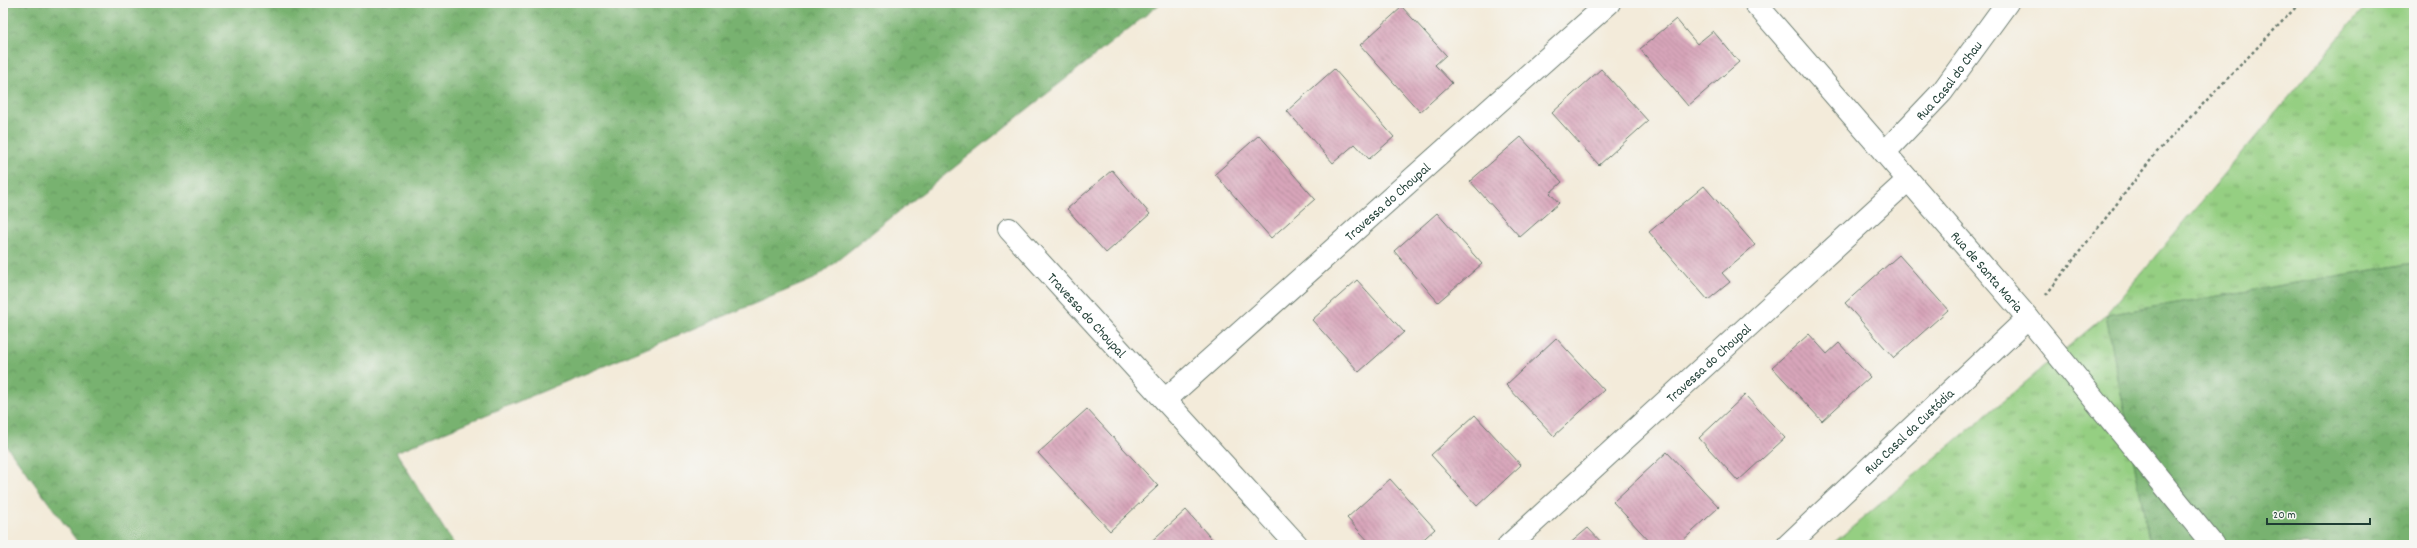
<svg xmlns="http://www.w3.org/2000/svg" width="2417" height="548" viewBox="0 0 2417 548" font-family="Dekko,sans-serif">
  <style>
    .grass { fill: url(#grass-tufts); stroke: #5a865b }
    .forest { fill: url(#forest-crowns); stroke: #4c7852 }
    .building { fill: url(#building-back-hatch) }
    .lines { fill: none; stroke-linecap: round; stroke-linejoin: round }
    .minor-casing { stroke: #697a6e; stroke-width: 24 }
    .path { stroke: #697a6e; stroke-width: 2.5; stroke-dasharray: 3 3; stroke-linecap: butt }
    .minor { stroke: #fff; stroke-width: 22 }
    .labels { text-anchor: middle; stroke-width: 3; stroke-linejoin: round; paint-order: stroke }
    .street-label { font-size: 14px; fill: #1f3d34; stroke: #f6f6f2 }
  </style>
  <defs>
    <pattern id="grass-tufts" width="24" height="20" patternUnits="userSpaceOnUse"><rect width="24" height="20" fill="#95cf82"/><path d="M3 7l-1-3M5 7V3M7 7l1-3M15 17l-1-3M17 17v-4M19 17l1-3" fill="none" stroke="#79a96b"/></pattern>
    <pattern id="forest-crowns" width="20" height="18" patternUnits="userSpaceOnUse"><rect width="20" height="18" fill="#78b270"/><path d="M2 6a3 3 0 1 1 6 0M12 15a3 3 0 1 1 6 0" fill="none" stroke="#62925d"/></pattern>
    <pattern id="building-back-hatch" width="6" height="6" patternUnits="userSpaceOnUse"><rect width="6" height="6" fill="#d8a5ba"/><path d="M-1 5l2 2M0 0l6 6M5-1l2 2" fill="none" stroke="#af8898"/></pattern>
  </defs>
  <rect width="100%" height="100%" fill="#f6f6f2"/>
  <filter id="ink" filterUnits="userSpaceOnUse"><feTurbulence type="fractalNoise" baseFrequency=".025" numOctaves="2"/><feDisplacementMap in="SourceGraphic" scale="8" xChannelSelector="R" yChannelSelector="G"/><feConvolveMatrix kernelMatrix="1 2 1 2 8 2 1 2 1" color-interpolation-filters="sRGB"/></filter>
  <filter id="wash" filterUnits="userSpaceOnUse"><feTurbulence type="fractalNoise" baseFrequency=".012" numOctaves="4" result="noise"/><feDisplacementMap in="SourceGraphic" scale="16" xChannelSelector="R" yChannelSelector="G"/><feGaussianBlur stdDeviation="0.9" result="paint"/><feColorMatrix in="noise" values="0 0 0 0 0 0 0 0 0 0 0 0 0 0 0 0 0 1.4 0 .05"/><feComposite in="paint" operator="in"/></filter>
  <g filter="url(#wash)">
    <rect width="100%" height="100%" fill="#f3ebda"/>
    <path class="grass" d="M 2368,3 L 2414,3 L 2414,263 L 2106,315 L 2150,545 L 1831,545 L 2106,315 Z"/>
    <path class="forest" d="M 3,3 L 1161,3 L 814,279 L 396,452 L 454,545 L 80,545 L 3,441 Z
      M 2414,263 L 2414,545 L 2150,545 L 2106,315 Z"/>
    <g id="blocks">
      <path class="building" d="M 1402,7 L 1446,55 L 1435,65 L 1452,83 L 1420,112 L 1360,45 Z
        M 1676,19 L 1697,44 L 1713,31 L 1739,62 L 1688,106 L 1640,49 Z
        M 1334,69 L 1394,137 L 1369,159 L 1355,144 L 1333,163 L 1287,111 Z
        M 1601,69 L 1648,121 L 1599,165 L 1552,113 Z
        M 1259,135 L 1315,199 L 1271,238 L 1215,174 Z
        M 1521,137 L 1562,182 L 1550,193 L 1559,203 L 1520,237 L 1470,181 Z
        M 1112,170 L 1150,214 L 1106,253 L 1067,209 Z
        M 1704,186 L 1755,245 L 1722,273 L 1730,282 L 1708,300 L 1649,232 Z
        M 1437,213 L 1482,264 L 1438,302 L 1394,251 Z
        M 1899,255 L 1948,310 L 1894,358 L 1845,303 Z
        M 1357,280 L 1404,332 L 1359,372 L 1312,320 Z
        M 1809,334 L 1827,354 L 1839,343 L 1870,377 L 1822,421 L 1772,367 Z
        M 1556,338 L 1604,390 L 1554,436 L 1506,385 Z
        M 1745,395 L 1785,438 L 1738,481 L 1699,438 Z
        M 1087,409 L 1158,486 L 1110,531 L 1038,453 Z
        M 1475,415 L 1521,465 L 1477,506 L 1431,455 Z
        M 1667,452 L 1719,507 L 1678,545 L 1653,545 L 1613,502 Z
        M 1390,479 L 1435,529 L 1417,545 L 1372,545 L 1347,518 Z
        M 1186,510 L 1217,545 L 1147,545 Z
        M 1588,528 L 1604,545 L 1568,545 Z"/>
    </g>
  </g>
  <g filter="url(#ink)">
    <use href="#blocks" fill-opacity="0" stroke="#697a6e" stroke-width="1"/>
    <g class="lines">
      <g class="minor-casing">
        <g id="minor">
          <path id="s1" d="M 1755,3 L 2028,318 L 2213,545"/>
          <path id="s2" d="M 1885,152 L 1942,92 L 2007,3"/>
          <path id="s3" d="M 1009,229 L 1297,545"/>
          <path id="s4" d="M 1165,400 L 1609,3"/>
          <path id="s5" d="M 1509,545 L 1908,180"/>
          <path id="s6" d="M 1788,545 L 2028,318"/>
        </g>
      </g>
      <path class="path" d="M 2046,295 L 2157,152 L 2300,3"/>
      <use href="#minor" class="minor"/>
    </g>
  </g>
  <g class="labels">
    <g class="street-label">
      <text dy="5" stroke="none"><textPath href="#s2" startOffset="96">Rua Casal do Chau</textPath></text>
      <text dy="5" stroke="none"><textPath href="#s4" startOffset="298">Travessa do Choupal</textPath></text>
      <text dy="5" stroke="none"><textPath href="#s1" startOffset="355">Rua de Santa Maria</textPath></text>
      <text dy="5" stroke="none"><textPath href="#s3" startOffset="116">Travessa do Choupal</textPath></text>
      <text dy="5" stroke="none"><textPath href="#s5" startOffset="270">Travessa do Choupal</textPath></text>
      <text dy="5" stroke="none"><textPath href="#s6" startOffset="166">Rua Casal da Custódia</textPath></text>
    </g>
  </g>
  <rect width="2417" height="548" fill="none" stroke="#f6f6f2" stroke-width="16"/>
  <path d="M2267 518v6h103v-6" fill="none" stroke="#1f3d34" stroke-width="2"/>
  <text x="2273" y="518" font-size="12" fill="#1f3d34" stroke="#f6f6f2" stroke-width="3" paint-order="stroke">20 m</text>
</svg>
